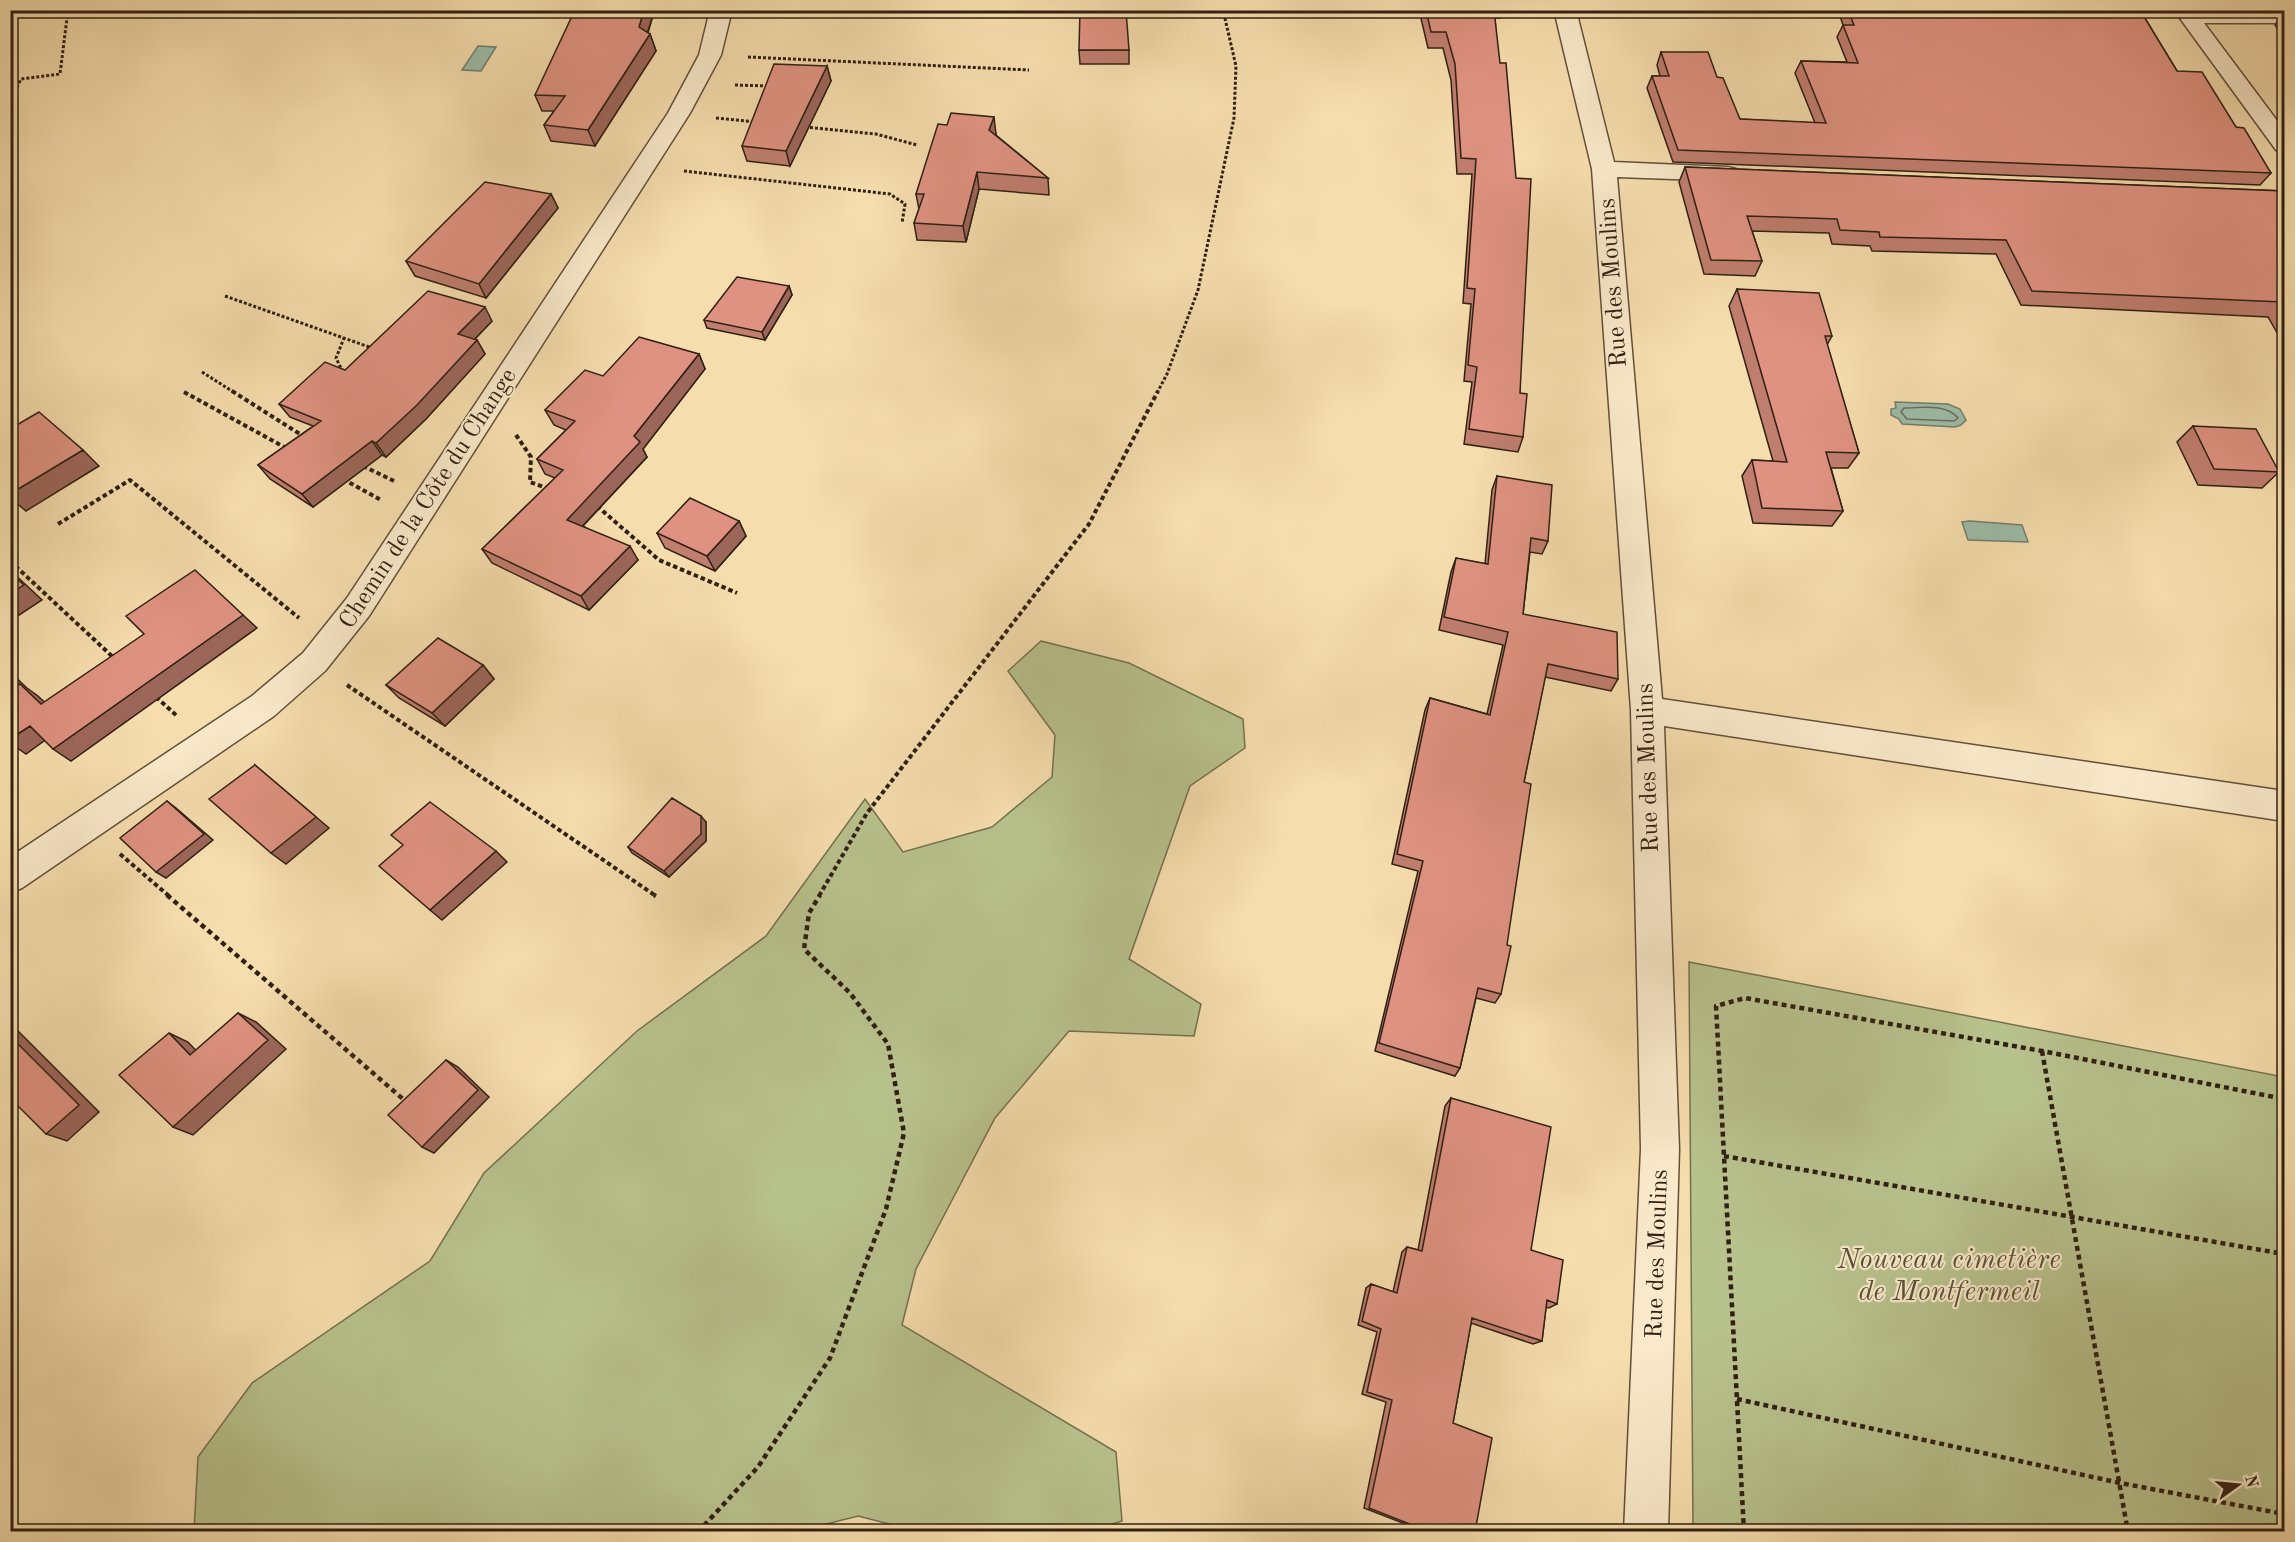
<svg xmlns="http://www.w3.org/2000/svg" width="2295" height="1542" viewBox="0 0 2295 1542" font-family="'Old Standard TT',serif">
  <style>
    .green { fill: #b8c28d; stroke: #747150; stroke-width: 1.5 }
    .water { fill: #9dbca9; stroke: #717e6d; stroke-width: 1.5 }
    .lines { fill: none; stroke-linecap: round; stroke-linejoin: round }
    .shore { stroke: #666e5e; stroke-width: 1.5 }
    .minor-casing { stroke: #614f3a; stroke-width: 3 }
    .path-far2 { stroke: #2f2013; stroke-width: 3; stroke-dasharray: 3 2; stroke-linecap: butt }
    .path-far1 { stroke: #2f2013; stroke-width: 4; stroke-dasharray: 4.5 3; stroke-linecap: butt }
    .path { stroke: #2f2013; stroke-width: 4.5; stroke-dasharray: 5 4; stroke-linecap: butt }
    .minor { fill: #f9e9ca; fill-rule: evenodd }
    .wall { fill: #c07e6f; stroke: #2f2013; stroke-width: 1.5 }
    .shaded-wall { fill: #9c665a; stroke: #2f2013; stroke-width: 1.5 }
    .building { fill: #df9281; stroke: #2f2013; stroke-width: 1.5 }
    .labels { text-anchor: middle; stroke-width: 4.5; stroke-linejoin: round; paint-order: stroke }
    .street-label { font-size: 24px; fill: #2f2013; stroke: #f9e9ca }
    .near-park-label { font-size: 28px; font-style: italic; fill: #585138; stroke: #f9e9ca }
  </style>
  <rect width="100%" height="100%" fill="#f6ddad"/>
  <filter id="stains"><feTurbulence type="fractalNoise" baseFrequency=".00333" numOctaves="4"/><feColorMatrix values="0 0 0 0 .2 0 0 0 0 .09 0 0 0 0 .02 0 0 0 .5 -.17"/></filter>
  <radialGradient id="worn" r=".72"><stop offset=".6" stop-color="#630" stop-opacity="0"/><stop offset="1" stop-color="#630" stop-opacity=".3"/></radialGradient>
  <path class="green" d="M 1041,641 L 1129,663 L 1243,719 L 1245,748 L 1190,786 L 1129,959 L 1201,1004 L 1194,1036 L 1069,1031 L 995,1118 L 916,1269 L 902,1325 L 1116,1452 L 1122,1521 L 1090,1531 L 921,1532 L 858,1516 L 795,1532 L 194,1531 L 198,1457 L 252,1383 L 430,1261 L 484,1173 L 637,1031 L 766,936 L 865,799 L 903,852 L 992,827 L 1052,777 L 1055,735 L 1008,671 Z
    M 1689,962 L 2284,1077 L 2284,1531 L 1693,1531 Z"/>
  <path class="water" d="M 478,46 L 496,47 L 481,71 L 462,70 Z
    M 1895,402 L 1948,404 L 1960,409 L 1966,420 L 1961,425 L 1955,427 L 1902,424 L 1899,419 L 1891,415 L 1891,409 L 1896,408 Z
    M 1970,521 L 2022,525 L 2028,542 L 1968,540 L 1962,522 Z"/>
  <g class="lines">
    <path class="shore" d="M 1904,408 C 1921,408 1946,403 1958,418 L 1954,421 L 1907,419 L 1901,412 Z"/>
    <g class="minor-casing">
      <path id="minor" d="M 710,10 L 732,10 L 721,55 L 690,113 L 369,616 L 325,671 L 274,716 L 22,888 L 10,893 L 10,857 L 252,696 L 303,653 L 347,598 L 668,113 L 699,55 Z
        M 1554,10 L 1576,10 L 1614,162 L 1728,167 L 1736,169 L 1740,174 L 1736,179 L 1728,181 L 1617,177 L 1662,699 L 2284,791 L 2284,821 L 1664,726 L 1679,1149 L 1668,1532 L 1624,1532 L 1641,1149 L 1631,710 L 1592,169 Z
        M 2174,10 L 2284,11 L 2284,23 L 2204,23 L 2284,130 L 2284,152 L 2276,150 Z"/>
    </g>
    <path class="path-far2" d="M 758,15 L 1009,11
      M 748,57 L 1029,70
      M 735,85 L 769,86
      M 10,101 L 21,79 L 60,74 L 68,10
      M 716,118 L 756,122
      M 805,127 L 876,134 L 917,145
      M 684,171 L 890,194 L 905,204 L 902,223
      M 225,296 L 372,348
      M 202,372 L 235,393
      M 343,372 L 336,358 L 344,338
      M 1157,393 L 1167,374 L 1198,290 L 1234,118 L 1236,66 L 1223,10"/>
    <path class="path-far1" d="M 232,391 L 303,436
      M 184,392 L 286,448
      M 516,435 L 531,457 L 530,482 L 547,488
      M 363,466 L 394,481
      M 343,479 L 381,500
      M 597,506 L 659,560 L 737,593
      M 58,524 L 130,480 L 299,618
      M 10,561 L 115,659
      M 347,685 L 656,896
      M 156,697 L 177,716
      M 120,854 L 169,896
      M 819,896 L 867,813 L 1089,524 L 1158,391"/>
    <path class="path" d="M 167,895 L 403,1099
      M 654,895 L 656,896
      M 2042,1051 L 2128,1532
      M 1724,1156 L 2284,1254
      M 1737,1399 L 2120,1483 L 2284,1514
      M 698,1532 L 758,1467 L 830,1358 L 886,1209 L 904,1133 L 888,1044 L 850,993 L 804,949 L 809,913 L 820,895
      M 1744,1532 L 1716,1006 L 1745,998 L 2042,1051 L 2284,1099"/>
    <use href="#minor" class="minor"/>
  </g>
  <path class="wall" d="M 600,10 L 654,10 L 654,12 L 648,33 L 650,34 L 656,51 L 595,146 L 551,141 L 544,125 L 554,111 L 542,111 L 535,95 Z
    M 1419,10 L 1502,10 L 1500,18 L 1495,18 L 1523,437 L 1518,452 L 1464,444 L 1472,382 L 1464,381 L 1471,304 L 1463,303 L 1472,174 L 1457,174 L 1451,80 L 1443,48 L 1428,48 Z
    M 1838,10 L 2140,10 L 2177,71 L 2236,127 L 2271,173 L 2260,185 L 1673,162 L 1647,88 L 1652,76 L 1660,76 L 1657,65 L 1661,52 L 1717,77 L 1740,119 L 1815,123 L 1795,73 L 1801,61 L 1847,62 L 1837,37 L 1843,25 Z
    M 2284,12 L 2284,39 L 2275,25 Z
    M 1079,50 L 1129,50 L 1129,64 L 1080,64 Z
    M 827,66 L 831,81 L 790,166 L 747,161 L 742,146 Z
    M 996,134 L 996,135 L 1048,178 L 1049,195 L 979,189 L 966,242 L 917,240 L 914,223 L 919,209 L 916,194 Z
    M 1685,167 L 2284,191 L 2284,345 L 2268,317 L 2021,305 L 1996,254 L 1872,251 L 1870,246 L 1832,244 L 1829,233 L 1752,231 L 1762,261 L 1755,276 L 1704,274 L 1679,182 Z
    M 551,194 L 558,208 L 486,298 L 415,276 L 406,261 Z
    M 789,286 L 792,295 L 765,340 L 707,328 L 704,320 Z
    M 1737,289 L 1832,336 L 1827,345 L 1859,453 L 1848,468 L 1831,468 L 1843,511 L 1832,526 L 1753,523 L 1742,476 L 1752,460 L 1773,461 L 1729,306 Z
    M 492,321 L 475,339 L 477,340 L 485,354 L 426,419 L 386,457 L 382,455 L 313,507 L 270,479 L 258,465 L 313,426 L 290,417 L 279,404 L 345,370 Z
    M 699,354 L 705,369 L 643,449 L 647,457 L 583,526 L 638,560 L 589,610 L 492,563 L 482,549 L 555,478 L 545,474 L 537,459 L 566,430 L 554,425 L 545,410 L 603,376 Z
    M 2193,426 L 2279,472 L 2262,488 L 2198,485 L 2177,442 Z
    M 1497,476 L 1548,541 L 1542,554 L 1530,552 L 1523,614 L 1618,679 L 1611,691 L 1545,677 L 1524,782 L 1501,994 L 1495,1003 L 1476,998 L 1460,1068 L 1455,1076 L 1375,1051 L 1418,871 L 1392,864 L 1425,710 L 1430,698 L 1487,714 L 1503,645 L 1439,630 L 1451,572 L 1456,558 L 1485,564 L 1492,490 Z
    M 739,521 L 746,536 L 715,571 L 665,548 L 657,533 Z
    M 483,665 L 494,679 L 445,726 L 399,698 L 386,685 Z
    M 706,822 L 706,841 L 669,877 L 632,853 L 628,847 Z
    M 1451,1098 L 1531,1250 L 1557,1304 L 1549,1308 L 1546,1307 L 1542,1341 L 1533,1344 L 1471,1323 L 1453,1423 L 1475,1532 L 1426,1532 L 1364,1508 L 1386,1402 L 1362,1394 L 1377,1332 L 1358,1325 L 1366,1288 L 1371,1284 L 1393,1292 L 1402,1252 L 1407,1247 L 1418,1250 L 1445,1106 Z"/>
  <path class="shaded-wall" d="M 644,10 L 654,10 L 654,12 L 644,43 L 639,27 Z
    M 650,34 L 656,51 L 595,146 L 588,130 Z
    M 827,66 L 831,81 L 790,166 L 786,151 Z
    M 994,117 L 996,134 L 991,147 L 989,130 Z
    M 977,172 L 979,189 L 966,242 L 963,226 Z
    M 551,194 L 558,208 L 486,298 L 479,284 Z
    M 789,286 L 792,295 L 765,340 L 762,332 Z
    M 485,307 L 492,321 L 466,348 L 458,334 Z
    M 477,340 L 485,354 L 426,419 L 386,457 L 376,443 Z
    M 699,354 L 705,369 L 643,449 L 647,457 L 575,534 L 567,520 Z
    M 372,441 L 382,455 L 313,507 L 302,494 Z
    M 83,450 L 99,466 L 26,511 L 10,498 L 10,494 Z
    M 739,521 L 746,536 L 715,571 L 707,556 Z
    M 630,546 L 638,560 L 589,610 L 581,596 Z
    M 10,570 L 42,600 L 10,621 Z
    M 243,615 L 257,628 L 71,761 L 53,749 Z
    M 483,665 L 494,679 L 445,726 L 432,713 Z
    M 10,672 L 27,688 L 38,696 L 59,716 L 41,704 L 18,685 L 10,677 Z
    M 30,726 L 48,738 L 26,754 L 13,745 L 10,746 L 10,739 Z
    M 255,765 L 329,828 L 286,864 L 271,853 Z
    M 167,801 L 176,808 L 213,840 L 166,878 L 156,872 Z
    M 701,816 L 706,822 L 706,841 L 669,877 L 664,871 Z
    M 496,851 L 507,862 L 442,920 L 430,910 Z
    M 238,1013 L 256,1022 L 286,1049 L 193,1135 L 173,1127 Z
    M 10,1023 L 99,1112 L 67,1141 L 46,1134 L 10,1036 Z
    M 169,1033 L 188,1042 L 209,1064 L 190,1055 Z
    M 446,1060 L 458,1067 L 489,1097 L 434,1153 L 422,1147 Z"/>
  <path class="building" d="M 600,10 L 644,10 L 639,27 L 650,34 L 588,130 L 544,125 L 565,96 L 535,95 L 573,14 L 599,13 Z
    M 1080,10 L 1126,10 L 1129,50 L 1079,50 Z
    M 1426,10 L 1494,10 L 1500,63 L 1506,63 L 1516,178 L 1531,179 L 1520,393 L 1527,394 L 1523,437 L 1469,429 L 1477,367 L 1468,365 L 1475,289 L 1467,288 L 1476,159 L 1461,158 L 1455,64 L 1446,32 L 1431,32 Z
    M 1848,10 L 2140,10 L 2177,71 L 2202,72 L 2236,127 L 2244,128 L 2271,173 L 1678,150 L 1652,76 L 1669,76 L 1661,52 L 1708,52 L 1717,77 L 1723,78 L 1740,119 L 1826,123 L 1801,61 L 1858,63 L 1843,25 L 1854,25 Z
    M 774,64 L 827,66 L 786,151 L 742,146 Z
    M 951,113 L 994,117 L 989,130 L 1048,178 L 977,172 L 963,226 L 914,223 L 924,194 L 916,194 L 938,124 L 947,125 Z
    M 1685,167 L 2284,191 L 2284,307 L 2282,302 L 2032,291 L 2006,240 L 1880,237 L 1879,232 L 1840,230 L 1837,219 L 1747,216 L 1762,261 L 1711,260 Z
    M 485,182 L 551,194 L 479,284 L 406,261 Z
    M 737,277 L 789,286 L 762,332 L 704,320 Z
    M 1737,289 L 1819,293 L 1832,336 L 1825,336 L 1859,453 L 1826,452 L 1843,511 L 1762,508 L 1752,460 L 1787,462 Z
    M 428,291 L 485,307 L 458,334 L 477,340 L 417,405 L 376,443 L 372,441 L 302,494 L 258,465 L 321,421 L 279,404 L 325,362 L 345,370 Z
    M 639,337 L 699,354 L 634,436 L 640,442 L 567,520 L 630,546 L 581,596 L 482,549 L 563,470 L 537,459 L 575,421 L 545,410 L 585,370 L 603,376 Z
    M 39,412 L 83,450 L 10,494 L 10,429 Z
    M 2193,426 L 2256,429 L 2279,472 L 2214,469 Z
    M 1497,476 L 1552,485 L 1548,541 L 1531,538 L 1523,614 L 1617,632 L 1618,679 L 1548,664 L 1524,782 L 1531,784 L 1507,945 L 1511,946 L 1501,994 L 1478,988 L 1460,1068 L 1379,1043 L 1423,861 L 1397,854 L 1430,698 L 1490,715 L 1508,632 L 1444,617 L 1456,558 L 1488,564 Z
    M 690,498 L 739,521 L 707,556 L 657,533 Z
    M 195,570 L 243,615 L 53,749 L 30,726 L 10,739 L 10,677 L 18,685 L 20,684 L 41,704 L 144,634 L 126,616 Z
    M 10,573 L 24,585 L 10,594 Z
    M 438,638 L 483,665 L 432,713 L 386,685 Z
    M 255,765 L 316,817 L 271,853 L 209,799 Z
    M 672,798 L 701,816 L 701,834 L 664,871 L 628,847 Z
    M 167,801 L 204,834 L 156,872 L 120,838 Z
    M 430,802 L 496,851 L 430,910 L 379,866 L 403,845 L 391,835 Z
    M 238,1013 L 268,1040 L 173,1127 L 119,1075 L 169,1033 L 190,1055 Z
    M 10,1036 L 79,1105 L 46,1134 L 10,1098 Z
    M 446,1060 L 478,1090 L 422,1147 L 388,1115 Z
    M 1451,1098 L 1551,1127 L 1531,1250 L 1563,1260 L 1557,1304 L 1547,1300 L 1542,1341 L 1472,1318 L 1453,1423 L 1492,1438 L 1475,1532 L 1430,1532 L 1369,1508 L 1392,1400 L 1367,1392 L 1381,1329 L 1362,1321 L 1371,1284 L 1397,1293 L 1407,1247 L 1422,1251 Z"/>
  <g class="labels">
    <g class="street-label">
      <text transform="translate(1612 283) rotate(-94)" y="8">Rue des Moulins</text>
      <text transform="translate(427 498) rotate(-57)" y="8">Chemin de la Côte du Change</text>
      <text transform="translate(1647 768) rotate(-92)" y="8">Rue des Moulins</text>
      <text transform="translate(1656 1254) rotate(-88)" y="8">Rue des Moulins</text>
    </g>
    <g class="near-park-label">
      <text x="1949" y="1268">Nouveau cimetière<tspan x="1949" dy="32">de Montfermeil</tspan></text>
    </g>
  </g>
  <rect width="2295" height="1542" fill="none" stroke="#f6ddad" stroke-width="36"/>
  <rect x="12" y="12" width="2271" height="1518" fill="none" stroke="#2f2013" stroke-width="3"/>
  <rect x="18" y="18" width="2259" height="1506" fill="none" stroke="#2f2013" stroke-width="1.5"/>
  <g transform="translate(2238 1485) rotate(75)" stroke="#f9e9ca" stroke-width="4.5" paint-order="stroke">
  <path d="M0-4.5L10 22L0 15L-10 22Z" fill="#2f2013"/>
  <text y="-9" font-size="16" font-weight="bold" text-anchor="middle" fill="#2f2013">N</text>
  </g>
  <rect width="100%" height="100%" filter="url(#stains)"/>
  <rect width="100%" height="100%" fill="url(#worn)"/>
</svg>
